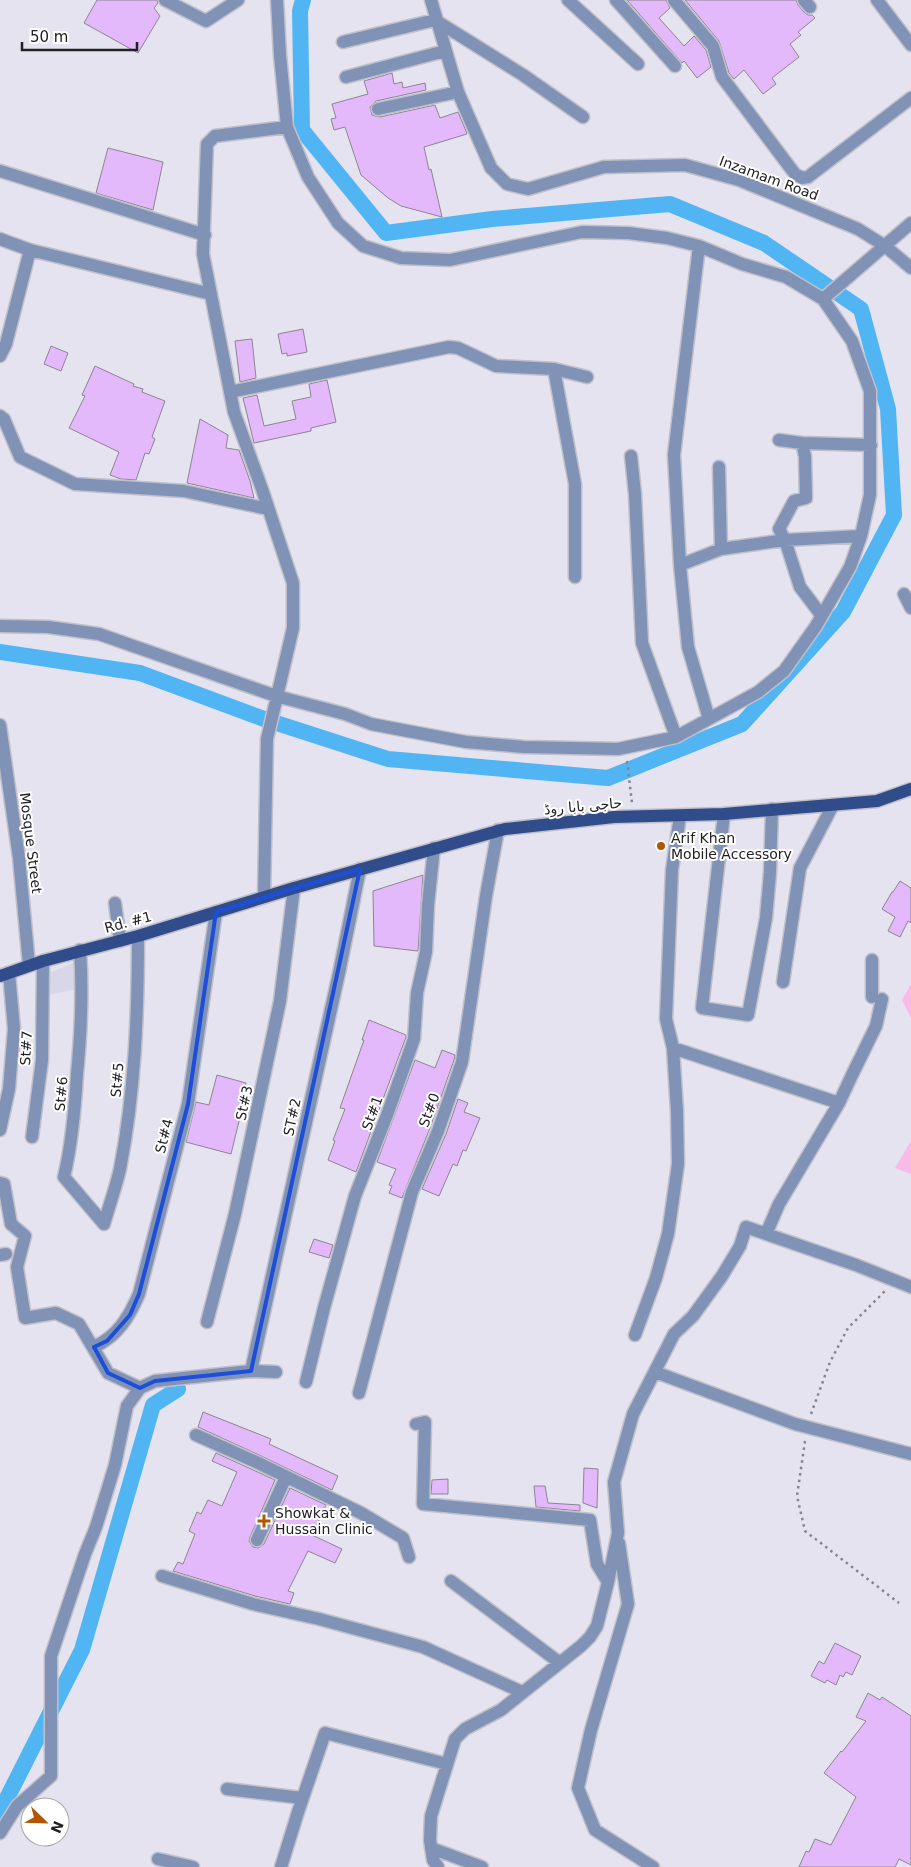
<svg xmlns="http://www.w3.org/2000/svg" width="911" height="1867" viewBox="0 0 911 1867" font-family="'DejaVu Sans','Noto Naskh Arabic',sans-serif">
  <style>
    .built { fill: #d8d7e9 }
    .green { fill: #f8bbe6 }
    .lines { fill: none; stroke-linecap: round; stroke-linejoin: round }
    .canal { stroke: #52b5f3; stroke-width: 16 }
    .building { fill: #e4b9fc; stroke: #8c868f }
    .minor-casing { stroke: #c1c0ca; stroke-width: 15 }
    .major-casing { stroke: #c1c0ca; stroke-width: 15 }
    .path { stroke: #86858d; stroke-width: 2.5; stroke-dasharray: 2.5 4; stroke-linecap: butt }
    .minor { stroke: #8093b7; stroke-width: 12 }
    .major { stroke: #304c8b; stroke-width: 12 }
    .marked { fill: none; stroke: #1d4ed8; stroke-width: 4; stroke-linejoin: round }
    .poi-dot { fill: #b35601; stroke: #fff; stroke-width: 2 }
    .labels { text-anchor: middle; stroke-width: 4; stroke-linejoin: round; paint-order: stroke }
    .street-label { font-size: 14px; fill: #212024; stroke: #fff }
    .poi-label { font-size: 14px; fill: #212024; stroke: #fff; text-anchor: start }
  </style>
  <rect width="100%" height="100%" fill="#e4e3ef"/>
  <path class="built" d="M 78,961 L 78,989 L 48,995 L 46,974 Z"/>
  <path class="green" d="M 911,984 L 911,1018 L 902,1000 Z
    M 911,1141 L 911,1174 L 895,1168 Z"/>
  <g class="lines">
    <path class="canal" d="M 0,652 L 140,673 L 264,719 L 388,759 L 608,778 L 742,724 L 843,612 L 894,515 L 888,409 L 861,309 L 764,243 L 670,204 L 492,219 L 386,233 L 302,130 L 300,11 L 303,0
      M 0,1812 L 82,1650 L 153,1405 L 178,1389"/>
  </g>
  <path class="building" d="M 97,0 L 157,0 L 158,3 L 154,8 L 160,16 L 138,53 L 84,23 Z
    M 627,0 L 666,0 L 670,8 L 659,18 L 684,46 L 694,36 L 706,50 L 711,67 L 697,78 L 684,61 L 682,63 Z
    M 685,0 L 796,0 L 798,5 L 804,12 L 808,15 L 812,15 L 815,18 L 798,32 L 801,35 L 790,44 L 799,57 L 772,78 L 776,84 L 763,94 L 744,70 L 734,79 L 729,73 L 719,41 Z
    M 392,73 L 394,84 L 402,82 L 403,88 L 425,83 L 426,90 L 376,101 L 370,107 L 372,115 L 380,117 L 435,105 L 440,118 L 458,112 L 466,131 L 467,134 L 424,147 L 429,170 L 431,169 L 442,217 L 401,206 L 388,198 L 361,175 L 345,127 L 334,130 L 331,119 L 336,118 L 332,104 L 368,94 L 364,81 Z
    M 108,148 L 163,162 L 153,210 L 96,193 Z
    M 303,329 L 307,352 L 287,356 L 287,353 L 282,354 L 278,334 Z
    M 252,339 L 256,378 L 240,382 L 235,341 Z
    M 51,346 L 68,353 L 61,371 L 44,364 Z
    M 95,366 L 134,384 L 133,386 L 143,389 L 142,392 L 165,401 L 152,437 L 155,439 L 149,454 L 145,453 L 136,480 L 121,479 L 110,475 L 119,452 L 69,428 L 85,396 L 82,395 Z
    M 327,380 L 336,422 L 311,428 L 311,431 L 254,443 L 243,398 L 257,395 L 264,426 L 296,419 L 292,401 L 311,397 L 309,384 Z
    M 200,419 L 228,435 L 226,448 L 239,450 L 250,481 L 254,498 L 187,483 Z
    M 423,875 L 418,951 L 374,946 L 373,891 Z
    M 900,881 L 911,888 L 911,923 L 908,921 L 900,937 L 888,931 L 895,917 L 882,909 L 892,892 L 893,892 Z
    M 369,1020 L 406,1035 L 406,1037 L 356,1172 L 328,1160 L 335,1141 L 333,1140 L 345,1109 L 340,1108 L 364,1040 L 362,1040 Z
    M 442,1050 L 455,1055 L 454,1060 L 430,1128 L 402,1198 L 389,1193 L 392,1186 L 389,1185 L 396,1169 L 377,1162 L 415,1060 L 435,1068 Z
    M 217,1075 L 246,1083 L 240,1104 L 243,1105 L 231,1154 L 186,1142 L 196,1102 L 209,1105 Z
    M 458,1099 L 468,1103 L 464,1112 L 480,1118 L 466,1151 L 463,1150 L 457,1166 L 453,1164 L 439,1196 L 422,1189 L 446,1134 Z
    M 314,1239 L 333,1245 L 329,1258 L 309,1252 Z
    M 203,1412 L 271,1439 L 269,1444 L 338,1476 L 332,1490 L 259,1455 L 198,1427 Z
    M 216,1453 L 275,1480 L 250,1537 L 249,1541 L 253,1547 L 258,1548 L 264,1544 L 290,1488 L 326,1505 L 312,1535 L 342,1549 L 335,1563 L 308,1551 L 288,1591 L 294,1593 L 290,1604 L 255,1596 L 173,1571 L 178,1562 L 183,1564 L 195,1534 L 189,1531 L 197,1512 L 201,1514 L 208,1500 L 222,1506 L 237,1472 L 212,1461 Z
    M 584,1468 L 598,1469 L 597,1508 L 583,1503 Z
    M 448,1479 L 448,1494 L 431,1494 L 432,1480 Z
    M 534,1486 L 545,1486 L 548,1503 L 580,1505 L 580,1511 L 536,1507 Z
    M 835,1643 L 861,1656 L 852,1675 L 846,1672 L 843,1677 L 840,1675 L 836,1685 L 827,1680 L 825,1683 L 811,1676 L 819,1661 L 824,1664 Z
    M 868,1693 L 880,1700 L 882,1697 L 911,1716 L 911,1865 L 899,1859 L 895,1867 L 799,1867 L 806,1851 L 809,1852 L 815,1839 L 831,1845 L 856,1797 L 824,1773 L 841,1751 L 842,1752 L 866,1721 L 856,1717 Z"/>
  <g class="lines">
    <g class="minor-casing">
      <path id="minor" d="M 165,0 L 206,21 L 238,0
        M 431,0 L 458,92 L 491,168 L 507,184 L 528,189 L 604,167 L 685,165 L 739,180 L 858,229 L 885,246 L 911,268
        M 568,0 L 638,64
        M 616,0 L 675,66
        M 674,0 L 713,46 L 722,77 L 795,174 L 802,178 L 808,177 L 911,98
        M 804,0 L 810,7
        M 877,0 L 911,45
        M 343,42 L 435,20 L 523,75 L 583,117
        M 346,77 L 445,51
        M 378,109 L 458,92
        M 0,171 L 205,235
        M 0,239 L 30,250 L 211,294
        M 699,246 L 674,455 L 680,565 L 688,647 L 709,719
        M 823,299 L 911,223
        M 0,356 L 6,344 L 30,250
        M 554,369 L 575,484 L 575,577
        M 230,392 L 449,347 L 458,348 L 496,366 L 554,369 L 587,377
        M 0,416 L 4,419 L 20,457 L 75,484 L 184,491 L 268,509
        M 779,440 L 802,443 L 871,445
        M 802,443 L 805,456 L 806,498 L 794,501 L 779,529 L 785,540 L 800,587 L 822,616
        M 631,456 L 635,494 L 642,643 L 676,737
        M 719,467 L 721,549
        M 680,565 L 721,549 L 785,540 L 861,536
        M 904,594 L 911,608
        M 0,626 L 48,627 L 99,634 L 276,696 L 345,714 L 371,724 L 397,729 L 466,742 L 524,747 L 618,749 L 676,737 L 758,692 L 784,671 L 816,626 L 850,567 L 861,536 L 870,495 L 870,391 L 852,341 L 823,299 L 786,277 L 742,264 L 699,246 L 667,238 L 628,233 L 582,232 L 450,260 L 401,258 L 363,246 L 338,223 L 308,177 L 287,127 L 280,55 L 277,0
        M 0,725 L 19,858 L 29,965
        M 724,814 L 702,1008 L 748,1015 L 766,918 L 770,873 L 772,809
        M 264,897 L 267,739 L 293,628 L 293,583 L 262,489 L 234,412 L 203,254 L 207,144 L 215,136 L 287,127
        M 115,903 L 120,941
        M 80,950 C 83,992 81,1033 77,1074 C 75,1109 72,1143 64,1177 L 104,1224
        M 872,960 L 872,997
        M 783,982 L 800,868 L 833,805
        M 673,1048 L 839,1103
        M 0,1130 L 9,1089 L 14,1029 L 9,973
        M 32,1137 L 42,1060 L 43,961
        M 0,1183 L 4,1184 L 11,1224 L 25,1236 L 17,1267 L 25,1318 L 56,1313 L 79,1324 L 108,1373 L 140,1388
        M 104,1224 C 109,1206 116,1187 120,1169 C 135,1092 138,1014 138,936
        M 766,1234 L 779,1204 L 839,1103 L 852,1075 L 876,1026 L 882,999
        M 0,1255 L 6,1254
        M 207,1322 L 235,1214 L 280,1001 L 294,888
        M 635,1335 L 656,1278 L 668,1234 L 678,1164 L 677,1111 L 673,1048 L 666,1019 L 672,870 L 680,816
        M 94,1347 C 118,1336 129,1317 139,1294 L 188,1104 L 216,912
        M 251,1371 L 339,973 L 360,869
        M 655,1372 L 795,1424 L 911,1454
        M 306,1382 L 324,1308 L 355,1196 L 387,1115 L 414,1039 L 417,993 L 426,952 L 428,905 L 434,848
        M 359,1393 L 412,1192 L 438,1131 L 462,1062 L 486,896 L 498,830
        M 416,1424 L 425,1422 L 423,1504 L 590,1520 L 597,1564 L 608,1582
        M 196,1435 L 256,1462 L 361,1513 L 403,1538 L 409,1557
        M 257,1540 L 286,1477
        M 619,1543 L 628,1604 L 591,1730 L 578,1788 L 595,1830 L 653,1867
        M 162,1576 L 253,1604 L 319,1619 L 423,1647 L 522,1692
        M 451,1581 L 560,1663
        M 227,1789 L 302,1798
        M 0,1833 L 17,1806 L 51,1776 L 51,1656 L 85,1554 L 96,1527 L 115,1465 L 127,1406 L 140,1388 L 155,1381 L 251,1371 L 276,1372
        M 431,1848 L 482,1867
        M 158,1859 L 193,1867
        M 281,1867 L 298,1812 L 325,1733 L 447,1764
        M 438,1867 L 433,1860 L 430,1840 L 431,1816 L 455,1739 L 465,1729 L 501,1710 L 581,1646 L 590,1637 L 597,1626 L 608,1582 L 618,1533 L 614,1482 L 633,1414 L 674,1334 L 693,1316 L 722,1276 L 740,1246 L 746,1227 L 856,1265 L 911,1287"/>
    </g>
    <g class="major-casing">
      <path id="major" d="M 0,976 L 43,961 L 138,936 L 294,888 L 505,829 L 614,817 L 724,814 L 877,801 L 911,789"/>
    </g>
    <path class="path" d="M 627,761 L 632,803
      M 811,1414 L 830,1362 L 848,1328 L 886,1290
      M 805,1441 L 797,1496 L 805,1531 L 899,1603"/>
    <use href="#minor" class="minor"/>
    <use href="#major" class="major"/>
  </g>
  <path class="marked" d="M 360,869 L 251,1371 L 155,1381 L 140,1388 L 108,1373 L 94,1347 L 107,1341 L 130,1315 L 139,1294 L 188,1104 L 216,912 Z"/>
  <g class="poi-dot">
    <circle cx="661" cy="846" r="5"/>
    <path d="M261.5 1513.5h5v5h5v5h-5v5h-5v-5h-5v-5h5z"/>
  </g>
  <g class="labels">
    <g class="street-label">
      <text transform="translate(769 178) rotate(20)" y="5">Inzamam Road</text>
      <text transform="translate(583 806) rotate(-5)" y="5">حاجی بابا روڈ</text>
      <text transform="translate(31 843) rotate(83)" y="5">Mosque Street</text>
      <text transform="translate(128 922) rotate(-15)" y="5">Rd. #1</text>
      <text transform="translate(26 1048) rotate(-87)" y="5">St#7</text>
      <text transform="translate(117 1080) rotate(-85)" y="5">St#5</text>
      <text transform="translate(61 1094) rotate(-85)" y="5">St#6</text>
      <text transform="translate(244 1103) rotate(-78)" y="5">St#3</text>
      <text transform="translate(429 1110) rotate(-70)" y="5">St#0</text>
      <text transform="translate(372 1113) rotate(-70)" y="5">St#1</text>
      <text transform="translate(292 1117) rotate(-78)" y="5">ST#2</text>
      <text transform="translate(164 1136) rotate(-76)" y="5">St#4</text>
    </g>
    <g class="poi-label">
      <text x="671" y="843">Arif Khan<tspan x="671" dy="16">Mobile Accessory</tspan></text>
      <text x="275" y="1518">Showkat &amp;<tspan x="275" dy="16">Hussain Clinic</tspan></text>
    </g>
  </g>
  <g transform="translate(45 1822) rotate(113)"><circle r="24" fill="#ffffff" stroke="#a6a6a7"/>
  <path d="M0-4L9 19L0 12L-9 19Z" fill="#b35601"/>
  <text y="-8" font-size="14" font-weight="bold" text-anchor="middle" fill="#212024">N</text>
  </g>
  <path d="M22 42v8h115v-8" fill="none" stroke="#212024" stroke-width="2.5"/>
  <text x="30" y="42" font-size="15" fill="#212024" stroke="#ffffff" stroke-width="4" paint-order="stroke">50 m</text>
</svg>
